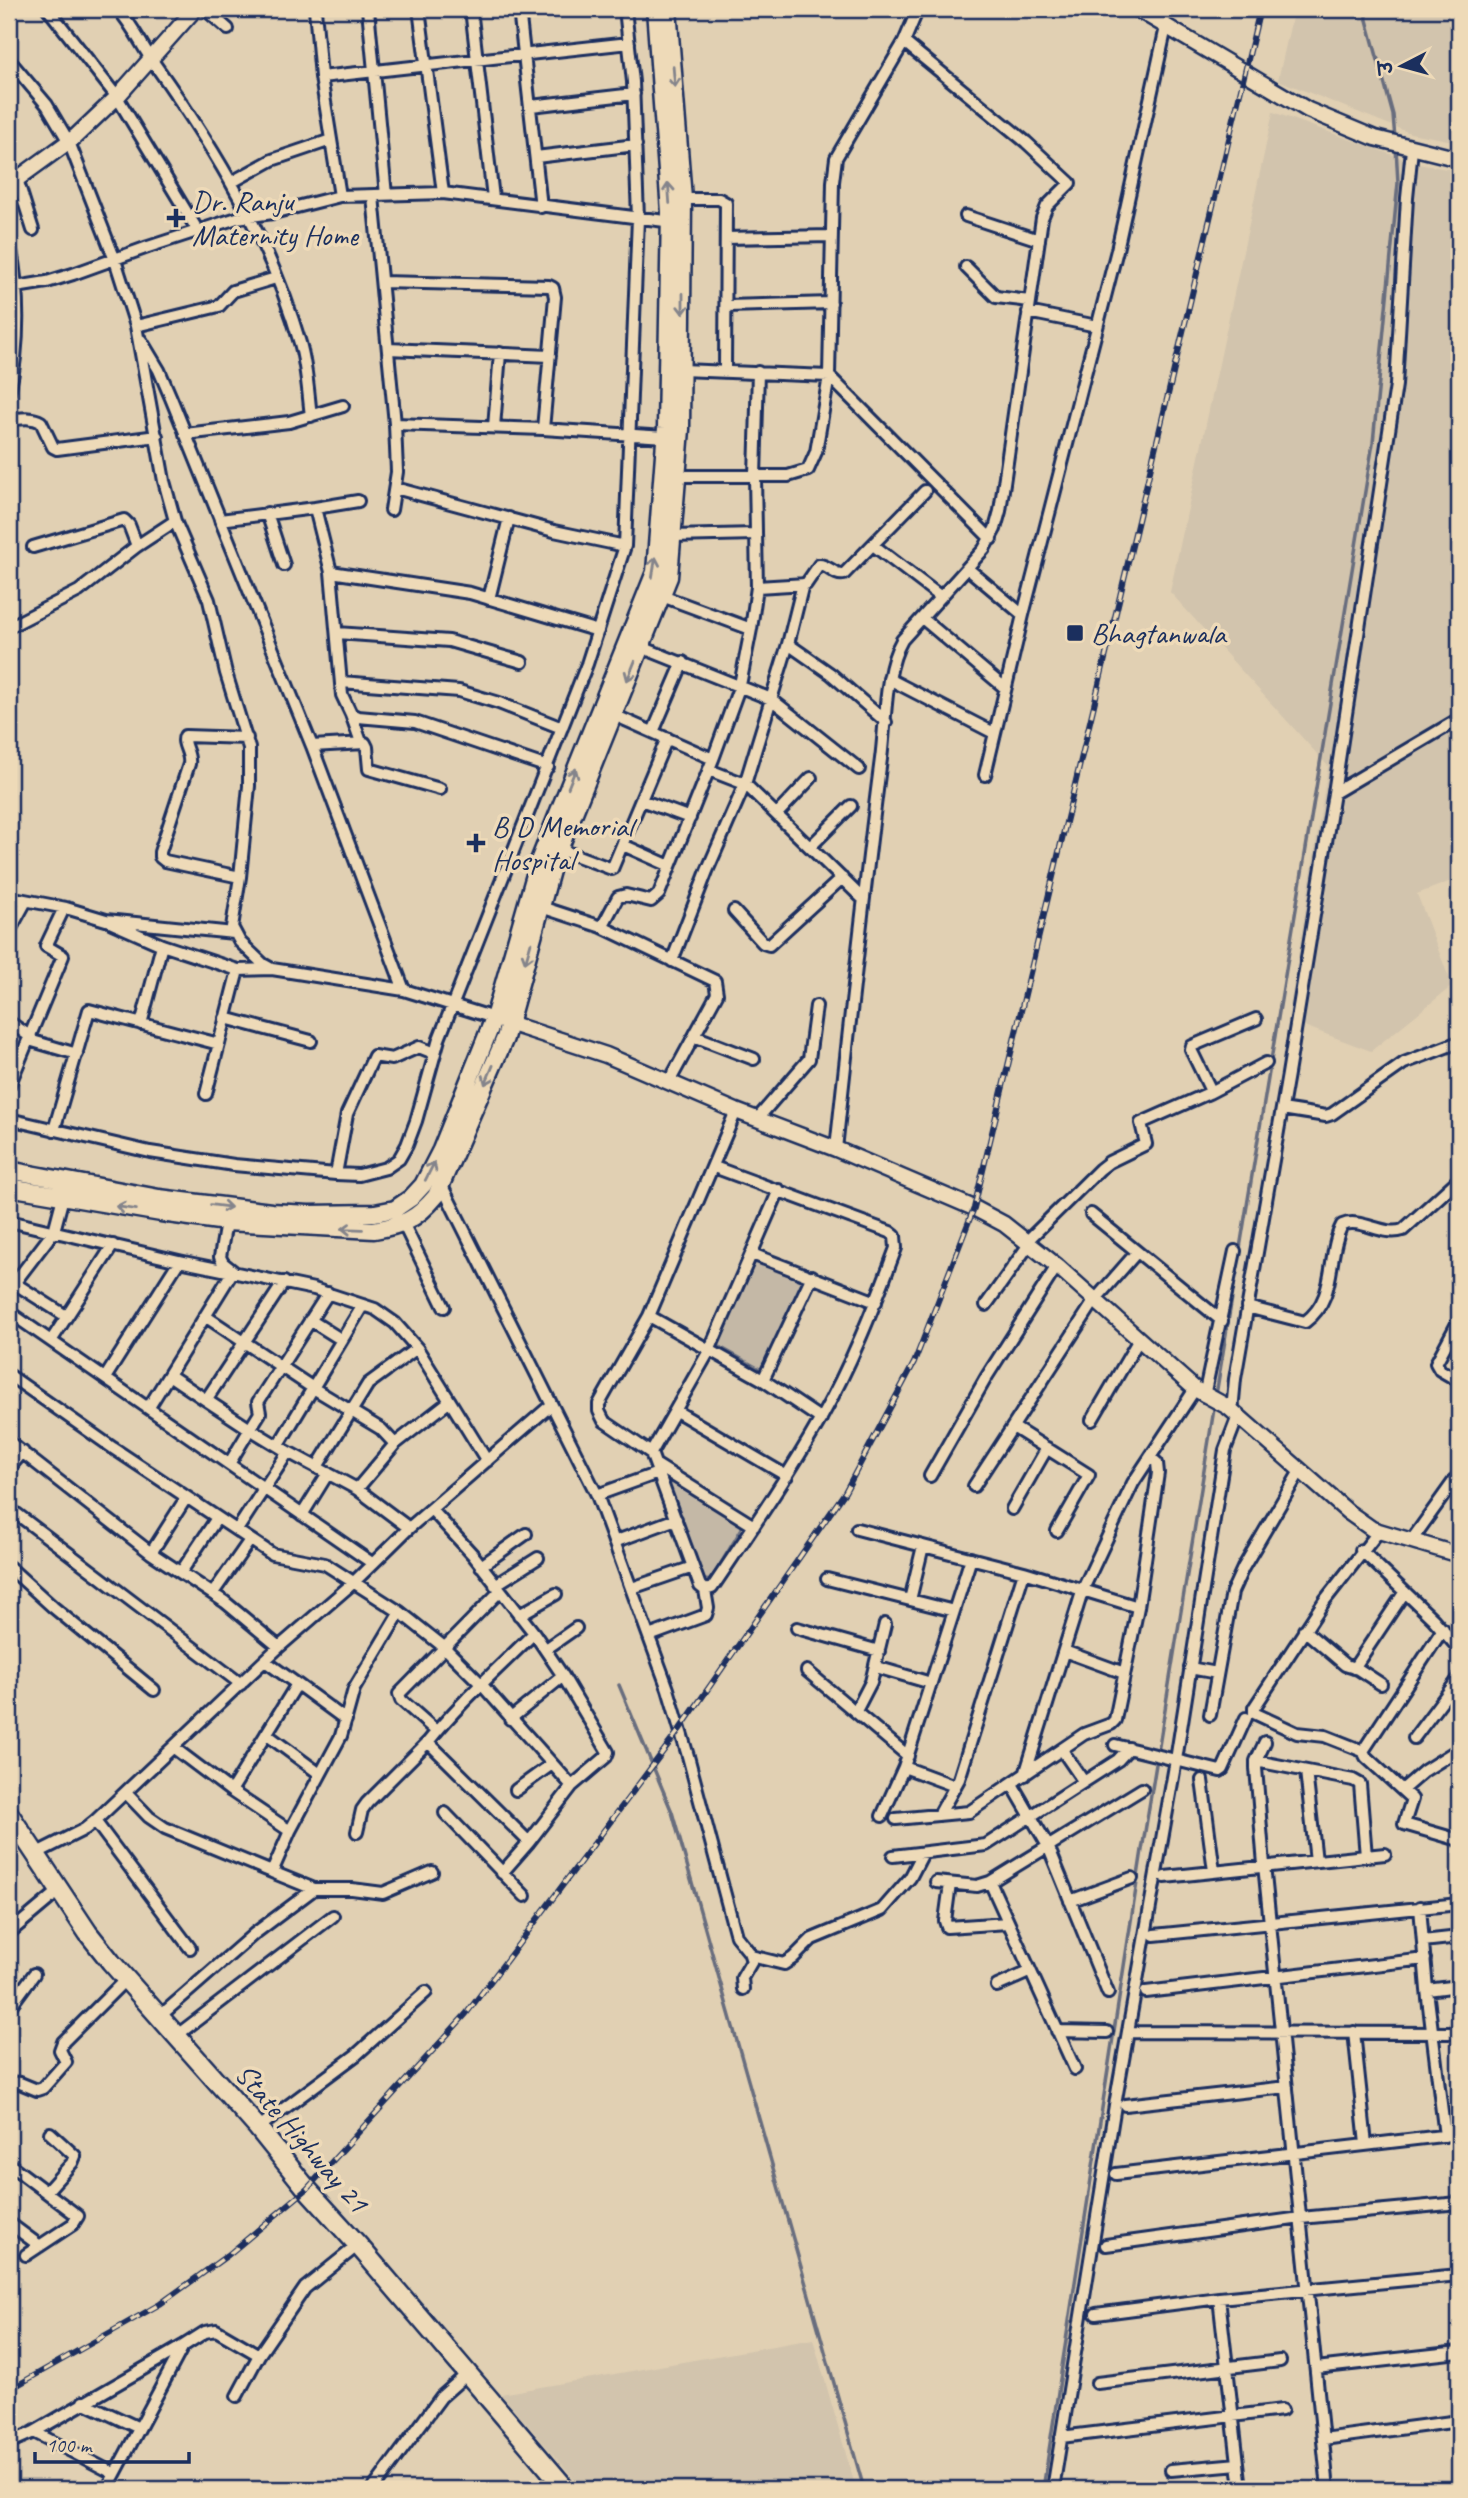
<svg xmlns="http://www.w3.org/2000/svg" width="1468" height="2498" viewBox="0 0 1468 2498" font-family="Caveat,'Playpen Sans Deva',sans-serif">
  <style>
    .built { fill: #d2c4ad }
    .green { fill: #c4b8a6; stroke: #707482; stroke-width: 2 }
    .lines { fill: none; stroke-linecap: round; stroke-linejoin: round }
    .stream { stroke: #686d7e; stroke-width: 3.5 }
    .minor-casing { stroke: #1b2f5e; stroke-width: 16 }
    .tertiary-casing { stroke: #1b2f5e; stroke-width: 19 }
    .secondary-casing { stroke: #1b2f5e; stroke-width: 21 }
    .trunk-casing { stroke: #1b2f5e; stroke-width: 23 }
    .minor { stroke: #eedab8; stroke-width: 10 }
    .tertiary { stroke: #eedab8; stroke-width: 14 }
    .secondary { stroke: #eedab8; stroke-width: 16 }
    .trunk { stroke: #eedab8; stroke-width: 18 }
    .rail-casing { stroke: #1b2f5e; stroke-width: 6 }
    .rail { stroke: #eedab8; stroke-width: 3.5; stroke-dasharray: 10; stroke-linecap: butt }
    .oneway { stroke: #84848b }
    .poi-dot { fill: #1b2f5e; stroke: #eedab8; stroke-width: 2.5 }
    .labels { text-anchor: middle; stroke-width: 7; stroke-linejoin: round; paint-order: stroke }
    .poi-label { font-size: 30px; fill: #1b2f5e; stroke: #eedab8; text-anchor: start }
    .street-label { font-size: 30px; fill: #1b2f5e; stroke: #eedab8 }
  </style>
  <rect width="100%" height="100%" fill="#e1d0b3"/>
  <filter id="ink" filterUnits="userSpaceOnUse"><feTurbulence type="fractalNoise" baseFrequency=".0143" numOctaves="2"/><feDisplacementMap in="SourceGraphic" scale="14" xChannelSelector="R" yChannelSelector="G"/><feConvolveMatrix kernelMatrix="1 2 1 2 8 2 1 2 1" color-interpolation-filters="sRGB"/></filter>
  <g filter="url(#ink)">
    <path class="built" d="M 1294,9 L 1459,9 L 1459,142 L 1410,133 L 1278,80 Z
      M 1273,112 L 1418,164 L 1459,171 L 1459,878 L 1417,894 L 1452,986 L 1371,1051 L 1288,1020 L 1328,766 L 1170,592 Z
      M 813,2339 L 856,2489 L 583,2489 L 501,2394 Z"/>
    <path class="green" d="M 752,1258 L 805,1279 L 763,1370 L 716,1344 Z
      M 673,1482 L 743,1525 L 710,1580 L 703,1579 L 669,1485 Z"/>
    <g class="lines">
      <path class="stream" d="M 1364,9 L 1393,115 L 1395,139
        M 1239,1254 L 1373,443 L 1398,183 L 1396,147
        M 1216,1395 L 1238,1261
        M 619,1685 L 672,1812 L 864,2489
        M 1043,2489 L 1142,1850 L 1215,1403"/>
      <g class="minor-casing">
        <path id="minor" d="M 48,9 L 117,97 L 198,231
          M 118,9 C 134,27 142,47 156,66 C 217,152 270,240 300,343 C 307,367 308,392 311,416
          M 205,9 L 228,29
          M 315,9 L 321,77
          M 368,9 L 386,195
          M 419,9 L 443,193
          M 471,9 L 493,198
          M 519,9 L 541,207
          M 918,9 L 904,42 L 836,158 L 833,182 L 829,376 L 991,539
          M 9,60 L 47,105 L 69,142 L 115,260 L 136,326 L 164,481 L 175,521 L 209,600 L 226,673 L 249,748 L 249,786 L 240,877 L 232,927 L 240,942 L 263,964 L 272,969 L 404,990
          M 531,106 L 634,94
          M 536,157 L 636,145
          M 17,179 L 33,230
          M 232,182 L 272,160 L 331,140
          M 340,196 L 321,77 L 629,43
          M 373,196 L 395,424 L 543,429 L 665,437
          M 683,199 L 719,199 L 726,203 L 725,371
          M 966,216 L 1039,240
          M 726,238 L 831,236
          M 9,241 C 20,290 20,345 9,393
          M 966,267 L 996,297 L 1030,301
          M 382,282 L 549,286 L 553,288 L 555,297 L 543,429
          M 16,287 L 47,282 L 73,274 L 148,247 L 237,218 L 273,213 L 340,196 L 443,193 L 673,222
          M 727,306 L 831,303
          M 1028,312 L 1097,326
          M 136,326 L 219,306 L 233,291 L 276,278
          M 141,340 L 159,370 L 171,398 L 312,746 L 404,990 L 494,1018
          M 388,349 L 550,356
          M 9,420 C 20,419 31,416 41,422 L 53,447 L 57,449 L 157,436
          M 494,427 L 500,353
          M 185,434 L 289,422 L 343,406
          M 677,476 L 788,476 L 808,470 L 816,452 L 829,376 L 682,370
          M 395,488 L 554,531 L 625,546
          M 315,508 L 358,501
          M 391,510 L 397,472 L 395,424
          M 267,513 L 284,565
          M 220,520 L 315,508 L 331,572 L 470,593 L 598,631
          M 672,536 L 756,534
          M 873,545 L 941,597
          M 33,547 L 124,520 L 129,525 L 137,546
          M 967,568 L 1023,615
          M 331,572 L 342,695 L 351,714 L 358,717 L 415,722 L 548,767
          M 757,587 L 806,584 L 819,565 C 829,565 834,576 844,574 L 925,491
          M 662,596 L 751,629
          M 489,599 L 509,518
          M 922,618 L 1005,688
          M 9,627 L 79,591 L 137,546 L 175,521
          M 337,633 L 449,641 L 522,662
          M 788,644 L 831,674 L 886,722
          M 641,647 L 771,699 L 859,769
          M 889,679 L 994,733
          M 341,682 L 459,691 L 499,703 L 562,728
          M 351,714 L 361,742
          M 614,715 L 713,759
          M 653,732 L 683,662
          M 312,746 L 365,743 L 367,747 L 369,769 L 440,789
          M 709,770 L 745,784 L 788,644 L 803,584
          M 985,775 L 1023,615 L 1117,250 L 1166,27
          M 1334,793 L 1396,385 L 1407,198 L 1412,149
          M 641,800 L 690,818
          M 777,814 L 811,778
          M 623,845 L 670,866
          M 810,847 L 851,806
          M 559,849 L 612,869 L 667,738
          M 240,877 L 165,861 L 160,857 L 160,852 L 189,764 C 191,753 181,744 185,736 L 247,738
          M 9,897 L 66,908 L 106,920 L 234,933
          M 541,907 L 602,927 L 618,897 L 626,895 L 651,901 L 659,894 L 713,759 L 740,685 L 751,629 L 757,587 L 755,476 L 758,372
          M 734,911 L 763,943 L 769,945 L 842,878
          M 112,923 L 162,945 L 238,970 L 272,969
          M 602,927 L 715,981 L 717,994 L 669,1082
          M 9,932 L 26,901
          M 672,961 L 707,871 L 745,784 L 863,899
          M 225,1018 L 311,1041
          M 9,1022 L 31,1037
          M 141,1024 L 162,945
          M 694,1036 L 754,1059
          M 29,1040 L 77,1054
          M 9,1086 L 63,956 L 46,946 L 64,908
          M 1211,1091 L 1191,1050 L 1192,1046 L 1256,1019
          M 206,1094 L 238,970
          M 1282,1109 L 1326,1116 L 1332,1114 L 1404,1063 L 1459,1042
          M 758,1118 L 809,1059 L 816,1006
          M 9,1119 L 150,1152 L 234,1165 L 336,1174 L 359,1175 L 386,1168 L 399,1159 L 407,1145 L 416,1121 L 439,1039 L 587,664 L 625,546 L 638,218 L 633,82 L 625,9
          M 54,1130 L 89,1010 L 219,1044
          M 836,1149 C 850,1019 864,889 881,759 C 886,722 884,671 902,640 L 984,549 L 995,529 L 1000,511 L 1042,218 L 1047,206 L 1070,183 L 1026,142 L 904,42
          M 714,1167 L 890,1232 L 895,1236 L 896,1248 C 874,1307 851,1365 820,1420 C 787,1478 749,1533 712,1588 L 705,1590 L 700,1586 L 651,1453 L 604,1421 L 599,1411 L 599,1404 L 649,1316 L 736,1111
          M 336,1174 L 347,1114 L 374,1056 L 392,1059 L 419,1047 L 434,1053
          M 441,1184 L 597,1495 L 668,1689 L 688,1756 L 736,1936 L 749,1952 L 752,1961 L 742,1978 L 743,1989
          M 1091,1214 L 1222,1321
          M 9,1221 L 179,1261 L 314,1289 L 375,1309 L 395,1323 L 417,1348 L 487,1461
          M 403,1223 L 444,1307
          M 1027,1241 L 1100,1169 L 1109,1162 L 1146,1144 L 1141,1123 L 1209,1093 L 1266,1063
          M 752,1254 L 876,1302
          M 14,1283 L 66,1316
          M 9,1290 L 54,1231 L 63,1197
          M 986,1305 L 1030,1243
          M 1247,1307 L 1305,1322 C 1338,1298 1326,1256 1342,1225 C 1361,1217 1383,1237 1403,1230 L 1459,1179
          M 9,1312 L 372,1563
          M 205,1316 L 313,1388 L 381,1429 L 395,1444
          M 649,1316 L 763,1380 L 821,1419
          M 310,1320 L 342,1340
          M 1459,1320 L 1436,1363 L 1440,1370 L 1459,1381
          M 51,1341 L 113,1245
          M 9,1375 L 113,1448 L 272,1554 L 325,1564 L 400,1612 L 444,1647 L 482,1685 L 572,1786 L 529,1842 L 428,1742 C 459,1703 498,1669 534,1633 L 473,1555 L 431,1509
          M 169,1375 L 206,1400
          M 105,1378 L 179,1261
          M 763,1380 L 812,1276
          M 1204,1396 L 1235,1251
          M 149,1407 L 233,1271 L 223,1263 L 220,1257 L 226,1222
          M 676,1411 L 787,1476
          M 1232,1411 L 1235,1379 L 1288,1074 L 1334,793 L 1459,719
          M 1092,1420 L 1138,1341
          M 1013,1427 L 1089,1475 L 1057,1531
          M 9,1442 L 151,1553 L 225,1602 L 279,1647
          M 278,1446 L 363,1305
          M 288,1452 L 357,1489 L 409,1528
          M 651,1453 L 709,1351 L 779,1190
          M 229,1464 L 250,1429 L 206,1400 L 284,1282
          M 655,1464 L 754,1526
          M 317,1467 L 368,1384 L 417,1348
          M 9,1468 L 23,1452
          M 930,1476 L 987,1376 L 1057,1266
          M 974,1486 L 1095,1300 L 1137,1252
          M 357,1489 L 395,1444 L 450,1401
          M 597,1495 L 658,1473
          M 9,1508 L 241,1684
          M 1012,1509 L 1047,1448
          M 302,1515 L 328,1473
          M 857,1529 L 1024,1572 L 1138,1607
          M 237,1530 L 288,1452 L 250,1429 L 260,1413 L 258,1402 L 328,1293
          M 1411,1541 L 1459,1474
          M 614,1542 L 676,1519
          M 1361,1550 L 1433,1619 L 1459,1649
          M 151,1553 L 186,1498
          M 481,1566 L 526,1534
          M 9,1567 L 53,1607 L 154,1690
          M 181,1572 L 217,1518
          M 827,1579 L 954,1611
          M 495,1585 L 538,1558
          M 632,1588 L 693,1567
          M 213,1593 L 250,1540
          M 910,1600 L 923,1546
          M 519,1615 L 556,1594
          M 797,1628 L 879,1651
          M 1443,1629 L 1363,1751 L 1366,1757 L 1412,1799 L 1404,1824 L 1459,1840
          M 1304,1630 L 1345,1665 L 1358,1669 L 1381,1684
          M 534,1633 L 563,1676 L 608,1752 L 606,1757 L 572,1786
          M 649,1636 L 706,1615 L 708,1608 L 705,1590
          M 546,1649 L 576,1628
          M 1064,1651 L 1124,1673
          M 265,1661 L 297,1684
          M 876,1667 L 931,1683
          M 1190,1668 L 1217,1673
          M 1354,1668 L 1404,1593
          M 807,1671 L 908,1756
          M 856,1711 L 871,1682 L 885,1624
          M 1210,1715 L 1232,1592 L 1243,1568 L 1300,1471
          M 510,1719 L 563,1676
          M 436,1731 L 401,1700 L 399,1694 L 500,1591
          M 266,1734 L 320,1774
          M 1414,1738 L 1459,1678
          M 1265,1742 L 1256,1761 L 1256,1768 L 1264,1865 L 1328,2489
          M 1115,1745 L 1220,1771 L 1223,1769 L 1246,1718
          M 174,1748 L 231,1791 L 290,1831 L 341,1736 L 354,1689 L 400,1612
          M 1062,1750 L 1084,1782
          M 1363,1751 L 1325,1736 L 1297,1733 L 1254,1713 L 1254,1708 L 1325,1600 L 1379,1531
          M 1256,1761 L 1353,1780 L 1360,1784 L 1366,1856
          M 904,1767 L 955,1786
          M 1306,1771 L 1316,1861
          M 1025,1775 L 1083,1589 L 1133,1483 L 1195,1389
          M 1202,1780 L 1214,1871
          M 1012,1784 L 1048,1846 L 1108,1993
          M 516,1790 L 552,1764
          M 1402,1790 L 1424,1771 L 1459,1749
          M 231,1791 L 297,1684 L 346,1720
          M 126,1793 L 149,1817 L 165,1828 L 272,1872
          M 445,1813 L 525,1896
          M 939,1815 L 959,1779 L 1024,1572
          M 882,1816 L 904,1767 L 971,1558
          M 896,1819 L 969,1812 L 1084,1734 L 1111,1724 L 1115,1720 L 1138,1607 L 1158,1473 L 1157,1463 L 1150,1457
          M 95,1821 L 190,1948
          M 357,1832 L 362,1810 L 367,1803 L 428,1742
          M 37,1853 L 85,1829 L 95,1821 L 279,1647 L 353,1583 L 409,1528 L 550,1406
          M 893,1856 L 986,1845 L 1118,1760 L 1129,1748
          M 502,1873 L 529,1842
          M 1165,1877 L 1385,1854
          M 936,1882 L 977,1886 L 990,1882
          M 950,1884 L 945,1921 L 947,1927 L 1008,1923
          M 314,1889 L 352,1889 L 383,1893 L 432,1872
          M 1070,1901 L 1132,1878
          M 1420,1907 L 1427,1990 L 1445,2136
          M 9,1933 L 59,1891
          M 1154,1935 L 1459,1904
          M 1423,1941 L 1459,1937
          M 751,1956 L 784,1964 L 793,1958 L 812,1939 L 882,1910 L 910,1878 L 923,1853
          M 997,1986 L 1029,1972
          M 1427,1990 L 1459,1986
          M 1146,1992 L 1425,1959
          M 9,2008 L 34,1974
          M 159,2017 L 254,1934 L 314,1889 L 272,1872 L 290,1831
          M 1057,2031 L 1107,2032
          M 1128,2032 L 1459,2033
          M 1354,2032 L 1366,2144
          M 176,2036 L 333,1916
          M 1075,2069 L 990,1882 L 1142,1789
          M 9,2082 L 20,2083 L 37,2090 L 43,2088 L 66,2062 L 60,2050 L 63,2042 L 126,1979
          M 1125,2105 L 1287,2087
          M 258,2128 L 356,2055 L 426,1992
          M 9,2164 L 78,2216 L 73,2224 L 26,2255
          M 1116,2174 L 1459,2134
          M 46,2192 L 72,2163 L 75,2156 L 50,2133
          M 9,2223 L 40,2246
          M 1106,2245 L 1301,2218 L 1459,2203
          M 1219,2298 L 1241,2489
          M 1096,2314 L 1219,2298 L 1459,2275
          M 1316,2368 L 1459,2352
          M 1097,2383 L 1280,2361
          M 237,2396 L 259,2355
          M 83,2402 L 139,2428
          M 34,2432 L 115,2474
          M 1061,2437 L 1282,2410
          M 1323,2439 L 1459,2421
          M 11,2442 L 34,2432 L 183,2346
          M 1171,2470 L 1238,2464
          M 107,2489 L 183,2346 L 205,2332 L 216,2330 L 259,2355 L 305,2288 L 358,2245
          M 373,2489 L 441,2397 L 467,2374
          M 1053,2489 L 1115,2105 L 1176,1760 L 1225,1450 L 1238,1416"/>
      </g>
      <g class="tertiary-casing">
        <path id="tertiary" d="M 1137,9 L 1308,110 L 1375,138 L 1459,159
          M 9,185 L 75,137 L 117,97 L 195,9
          M 499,1020 L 606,1055 L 736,1111 L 836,1149 L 974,1208 L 1004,1224 L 1057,1266 L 1195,1389 L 1228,1407 L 1348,1512 L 1372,1529 L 1459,1555"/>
      </g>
      <g class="secondary-casing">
        <path id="secondary" d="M 9,1170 L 159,1198 L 271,1212 L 309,1214 L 375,1213 L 395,1209 L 411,1198 L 423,1185 L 441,1150 L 494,1018 L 539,861 L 655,572 L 666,428 L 670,212 L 655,9
          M 9,1187 L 161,1213 L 226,1222 L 374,1230 C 403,1225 416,1220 436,1196 L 505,1038 L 552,867 L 669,577 L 681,429 L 683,199 L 668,9"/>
      </g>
      <g class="trunk-casing">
        <path id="trunk" d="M 9,1814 L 88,1933 L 111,1962 L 258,2128 L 307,2189 L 358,2245 L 566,2489"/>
      </g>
      <use href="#minor" class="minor"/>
      <use href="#tertiary" class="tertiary"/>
      <use href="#secondary" class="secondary"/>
      <use href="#trunk" class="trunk"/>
      <g class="rail-casing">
        <path id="rail" d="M 9,2390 L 160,2304 L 228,2255 L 307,2189 L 466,2014 L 680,1729 L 845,1492 L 914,1363 L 974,1208 L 1260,9"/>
      </g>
      <use href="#rail" class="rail"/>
    </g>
    <defs><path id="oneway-shaft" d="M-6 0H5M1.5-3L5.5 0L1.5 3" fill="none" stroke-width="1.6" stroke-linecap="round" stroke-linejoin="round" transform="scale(1.75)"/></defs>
    <g class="oneway">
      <use href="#oneway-shaft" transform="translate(674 77) rotate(85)"/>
      <use href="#oneway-shaft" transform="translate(669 193) rotate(-94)"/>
      <use href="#oneway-shaft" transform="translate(683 304) rotate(90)"/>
      <use href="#oneway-shaft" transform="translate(654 567) rotate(-81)"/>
      <use href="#oneway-shaft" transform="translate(631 671) rotate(112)"/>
      <use href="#oneway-shaft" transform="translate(572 778) rotate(-68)"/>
      <use href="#oneway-shaft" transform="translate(528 953) rotate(106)"/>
      <use href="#oneway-shaft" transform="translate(489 1075) rotate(113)"/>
      <use href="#oneway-shaft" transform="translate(430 1171) rotate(-63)"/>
      <use href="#oneway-shaft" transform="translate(221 1206) rotate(8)"/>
      <use href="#oneway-shaft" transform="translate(126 1208) rotate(-171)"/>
      <use href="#oneway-shaft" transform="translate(352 1229) rotate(-178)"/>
    </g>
  </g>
  <g class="poi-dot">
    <path d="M172.5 207.5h7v7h7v7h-7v7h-7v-7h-7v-7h7z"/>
    <rect x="1066" y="624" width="18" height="18" rx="3.5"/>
    <path d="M472.5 832.5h7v7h7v7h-7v7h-7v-7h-7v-7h7z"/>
  </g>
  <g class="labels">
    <g class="poi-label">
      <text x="192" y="211">Dr. Ranju<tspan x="192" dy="34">Maternity Home</tspan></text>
      <text x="1091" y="643">Bhagtanwala</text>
      <text x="492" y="836">B D Memorial<tspan x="492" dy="34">Hospital</tspan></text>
    </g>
    <g class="street-label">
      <text transform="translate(302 2138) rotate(49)" y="10">State Highway 21</text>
    </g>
  </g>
  <rect width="1468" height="2498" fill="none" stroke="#eedab8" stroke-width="35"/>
  <rect x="18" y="18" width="1433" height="2463" fill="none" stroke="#1b2f5e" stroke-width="2.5" filter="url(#ink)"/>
  <g transform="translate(1402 66) rotate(264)" stroke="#eedab8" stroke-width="5" paint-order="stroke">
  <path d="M0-5L12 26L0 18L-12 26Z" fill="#1b2f5e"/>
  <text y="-10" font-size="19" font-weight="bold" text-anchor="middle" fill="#1b2f5e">उ</text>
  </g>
  <path d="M35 2452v10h154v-10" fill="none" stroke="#1b2f5e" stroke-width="3.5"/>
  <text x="46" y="2452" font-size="21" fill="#1b2f5e" stroke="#eedab8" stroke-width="5" paint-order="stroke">100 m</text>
</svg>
